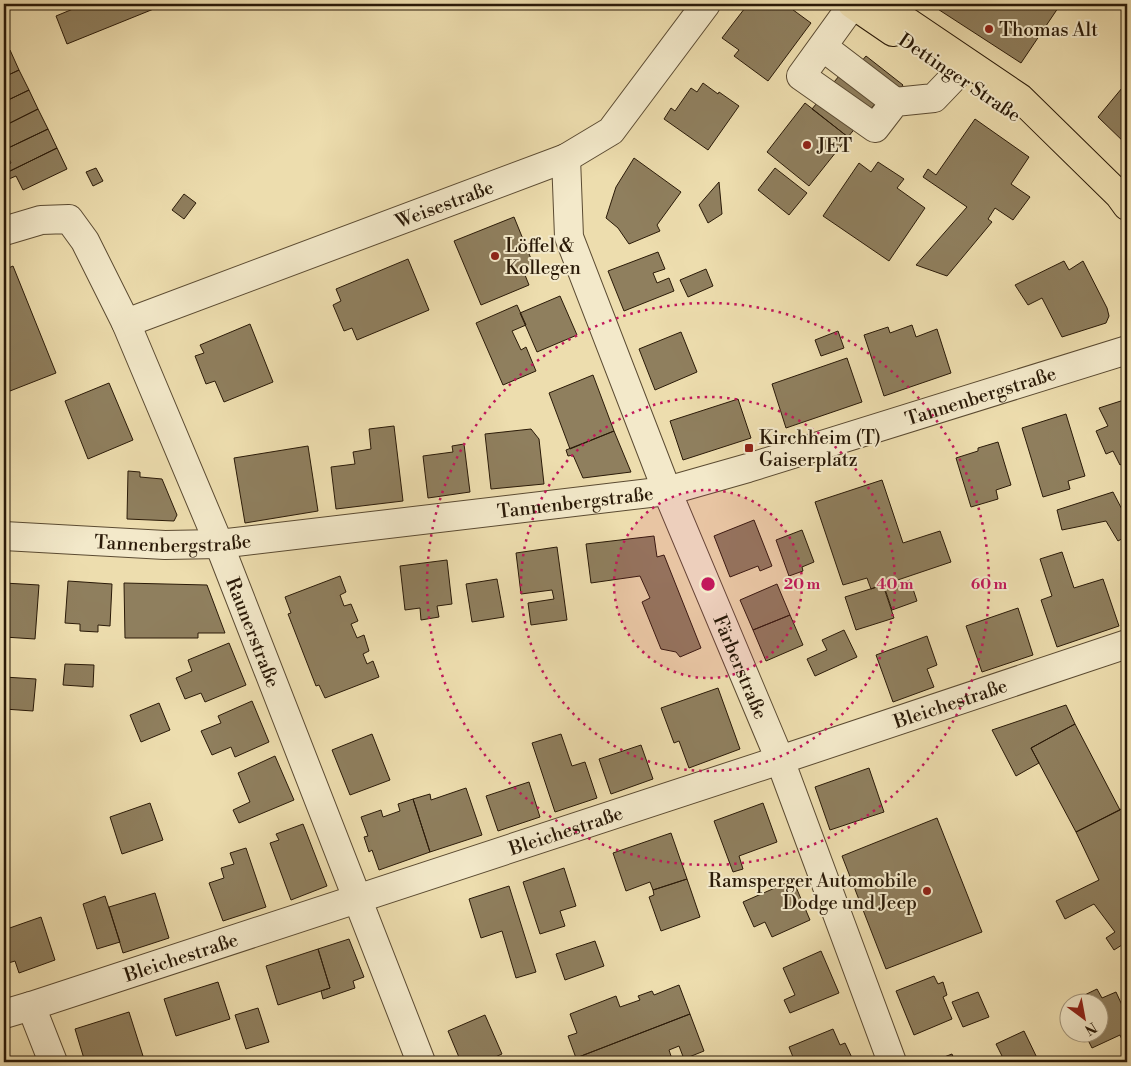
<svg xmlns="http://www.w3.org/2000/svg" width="1131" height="1066" viewBox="0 0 1131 1066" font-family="'Libre Bodoni',serif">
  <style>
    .building { fill: #8f7f5e; stroke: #2a1a08 }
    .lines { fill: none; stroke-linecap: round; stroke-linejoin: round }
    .minor-casing { stroke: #5b4b32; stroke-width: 30 }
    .major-casing { stroke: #2a1a08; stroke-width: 30 }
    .minor { stroke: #f3e9ca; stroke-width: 28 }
    .major { stroke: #edddae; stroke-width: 28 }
    .ring { fill: none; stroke: #c2185b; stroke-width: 2.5; stroke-dasharray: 2.5 5 }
    .poi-dot { fill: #8f2418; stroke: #f3e9ca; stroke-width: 2 }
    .labels { text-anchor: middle; stroke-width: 4; stroke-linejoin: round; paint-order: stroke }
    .poi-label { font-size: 19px; fill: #2a1a08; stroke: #f3e9ca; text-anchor: start }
    .street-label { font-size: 19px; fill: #2a1a08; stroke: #f3e9ca }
    .centre { fill: #c2185b; stroke: #f3e9ca; stroke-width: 2.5 }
    .ring-label { font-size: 15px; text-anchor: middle; font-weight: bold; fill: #c2185b; stroke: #f3e9ca; stroke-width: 4; stroke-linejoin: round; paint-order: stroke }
  </style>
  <rect width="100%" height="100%" fill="#edddae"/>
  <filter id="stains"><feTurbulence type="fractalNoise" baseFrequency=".004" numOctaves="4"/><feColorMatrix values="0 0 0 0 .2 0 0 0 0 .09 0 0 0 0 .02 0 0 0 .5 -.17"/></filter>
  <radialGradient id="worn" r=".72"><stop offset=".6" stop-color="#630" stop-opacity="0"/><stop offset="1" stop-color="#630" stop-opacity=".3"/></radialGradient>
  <path class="building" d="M 85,4 L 166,4 L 67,44 L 56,16 Z
    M 748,4 L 785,4 L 811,23 L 768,81 L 734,56 L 739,50 L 722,38 Z
    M 930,4 L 1052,4 L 1058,8 L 1021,63 Z
    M 10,50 L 19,70 L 4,77 L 4,53 Z
    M 866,56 L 903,85 L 882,112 L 874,105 L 848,137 L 812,109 L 839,76 L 845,81 Z
    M 19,70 L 29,90 L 4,102 L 4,77 Z
    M 1127,82 L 1127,145 L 1098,117 Z
    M 703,83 L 718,94 L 719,92 L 739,106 L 708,150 L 664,119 L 671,108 L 675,111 L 691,88 L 697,92 Z
    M 29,90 L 38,109 L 4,126 L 4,102 Z
    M 805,103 L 848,137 L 809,186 L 767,152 Z
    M 38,109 L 48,129 L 4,150 L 4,126 Z
    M 975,119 L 1029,157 L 1011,184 L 1030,197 L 1013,220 L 995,208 L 988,219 L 992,222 L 947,276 L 916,265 L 967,207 L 923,177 L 928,169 L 936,175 Z
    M 48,129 L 57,148 L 6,173 L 4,167 L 11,163 L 4,150 Z
    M 57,148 L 67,169 L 23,190 L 16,176 L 9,179 L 6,173 Z
    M 634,158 L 681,192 L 657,225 L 660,231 L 629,244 L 618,228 L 606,218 L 616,187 Z
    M 878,162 L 904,179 L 897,188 L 925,208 L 889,261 L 823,216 L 859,163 L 871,172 Z
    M 96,168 L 103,181 L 93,186 L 86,172 Z
    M 775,168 L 807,193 L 789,215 L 758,190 Z
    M 719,182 L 722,214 L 708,223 L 699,205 Z
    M 184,194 L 196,203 L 184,219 L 172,210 Z
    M 514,217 L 536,271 L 525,275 L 529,285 L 481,305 L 454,241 Z
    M 658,252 L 665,269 L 653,273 L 657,283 L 669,278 L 674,291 L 624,311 L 608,271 Z
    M 408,259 L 429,310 L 357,340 L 352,328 L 344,331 L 333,305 L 341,301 L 336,289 Z
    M 1064,261 L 1069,270 L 1083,261 L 1107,308 L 1109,316 L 1106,323 L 1062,337 L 1042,298 L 1028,305 L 1015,285 Z
    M 13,266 L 56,373 L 10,391 L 4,376 L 4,270 Z
    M 706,269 L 713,286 L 688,297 L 680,280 Z
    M 560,296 L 577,335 L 537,352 L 520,313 Z
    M 517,305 L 526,325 L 512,331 L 521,350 L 526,347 L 536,371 L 503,385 L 476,323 Z
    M 250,324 L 273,382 L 224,402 L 215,381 L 206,384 L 195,356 L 204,353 L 200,345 Z
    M 912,325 L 916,337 L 937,329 L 951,373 L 884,396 L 864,335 L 888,327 L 890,333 Z
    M 838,331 L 844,348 L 821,356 L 815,340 Z
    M 681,332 L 697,372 L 655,390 L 639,349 Z
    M 847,358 L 862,402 L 786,428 L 772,384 Z
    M 593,375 L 614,431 L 570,449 L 549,393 Z
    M 109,383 L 133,440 L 88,459 L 65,401 Z
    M 738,399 L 751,438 L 683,460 L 670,421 Z
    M 1127,399 L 1127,461 L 1120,465 L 1113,451 L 1106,454 L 1096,431 L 1108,426 L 1099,408 Z
    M 1066,414 L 1085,476 L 1068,481 L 1070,489 L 1043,497 L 1022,428 Z
    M 394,426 L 403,501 L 336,509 L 331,467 L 355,464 L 353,452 L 371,449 L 369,429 Z
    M 531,429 L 539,439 L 544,484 L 491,489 L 485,434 Z
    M 614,431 L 631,472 L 583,478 L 573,455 L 568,456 L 566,450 Z
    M 998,442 L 1011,485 L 996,490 L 998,499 L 971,507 L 956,458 L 978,451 L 978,448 Z
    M 464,444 L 470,492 L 428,498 L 423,456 L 453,452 L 452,446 Z
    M 308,446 L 318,511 L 245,523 L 234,458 Z
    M 128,471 L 140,472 L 140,477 L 162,479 L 177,515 L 174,521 L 127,519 Z
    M 882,480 L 903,543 L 940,531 L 951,562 L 871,589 L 867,578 L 843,585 L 815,502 Z
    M 1113,492 L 1127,519 L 1127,536 L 1118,541 L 1106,521 L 1062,530 L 1057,510 Z
    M 754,520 L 772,566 L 760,571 L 758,566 L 730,577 L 714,536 Z
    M 802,530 L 814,562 L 802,567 L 803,571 L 789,576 L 776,540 Z
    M 654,536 L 657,557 L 664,555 L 701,648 L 680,657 L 676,652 L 661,649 L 642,602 L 650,598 L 640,576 L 591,583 L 586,544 Z
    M 557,547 L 567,620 L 531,625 L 528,603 L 554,599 L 552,590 L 521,594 L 516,553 Z
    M 1062,552 L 1074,588 L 1103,579 L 1119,626 L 1057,647 L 1041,600 L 1052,596 L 1040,559 Z
    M 447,560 L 452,604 L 437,606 L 439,617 L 421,620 L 420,608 L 405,610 L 400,566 Z
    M 340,576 L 346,592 L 340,595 L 344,606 L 351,604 L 358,621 L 351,624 L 357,638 L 364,635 L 369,651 L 363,654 L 367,664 L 373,661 L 379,677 L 325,698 L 319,685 L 316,686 L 288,614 L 291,613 L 285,597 Z
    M 497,579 L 504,617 L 472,622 L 466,584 Z
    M 910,580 L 917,601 L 892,610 L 885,589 Z
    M 68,581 L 112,584 L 110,626 L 98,625 L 98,632 L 80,631 L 80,624 L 65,623 Z
    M 4,583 L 39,585 L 35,639 L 4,637 Z
    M 124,583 L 207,585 L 225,633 L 198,633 L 198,638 L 125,638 Z
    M 777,584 L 790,615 L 753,630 L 740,600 Z
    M 883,585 L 894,618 L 856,630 L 845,597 Z
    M 1018,608 L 1033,655 L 982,672 L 966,626 Z
    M 790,615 L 803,645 L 766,661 L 753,630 Z
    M 844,630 L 857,657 L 815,676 L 807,659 L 827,650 L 822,640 Z
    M 927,636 L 937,665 L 927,669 L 934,687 L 893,702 L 876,655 Z
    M 229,643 L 246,685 L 205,702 L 201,693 L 185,699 L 176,678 L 192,671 L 188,660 Z
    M 65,664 L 94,665 L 93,687 L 63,685 Z
    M 4,677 L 36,679 L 33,711 L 4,709 Z
    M 718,688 L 740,749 L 689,768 L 679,741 L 674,743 L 661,708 Z
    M 252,701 L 269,742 L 235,757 L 231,747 L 212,755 L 201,731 L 221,723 L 218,716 Z
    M 159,703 L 170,730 L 141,742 L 130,715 Z
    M 1066,705 L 1075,724 L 1031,748 L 1039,763 L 1016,776 L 992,730 Z
    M 1075,724 L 1120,810 L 1076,832 L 1031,748 Z
    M 372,734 L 390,780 L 350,795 L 332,750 Z
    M 561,734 L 572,766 L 585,762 L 597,798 L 555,812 L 532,743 Z
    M 641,745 L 653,779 L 611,794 L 599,759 Z
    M 275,756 L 294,800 L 239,823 L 233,810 L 250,802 L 238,773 Z
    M 869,768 L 884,812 L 830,830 L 815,787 Z
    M 529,782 L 540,817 L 498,831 L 486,796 Z
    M 466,788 L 482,835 L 430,852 L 413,799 L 430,794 L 431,800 Z
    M 413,799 L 430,852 L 379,870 L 372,850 L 369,852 L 364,837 L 368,836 L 361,817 L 381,810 L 383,817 L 400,811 L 398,804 Z
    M 150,803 L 163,840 L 122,854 L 110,817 Z
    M 763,803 L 777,842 L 739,856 L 743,869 L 733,872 L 714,821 Z
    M 1127,806 L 1127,947 L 1125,943 L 1114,950 L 1106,938 L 1115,932 L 1094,904 L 1065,919 L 1056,901 L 1099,880 L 1076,832 Z
    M 937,818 L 982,932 L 886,969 L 842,856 Z
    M 303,824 L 327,886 L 291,900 L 270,843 L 279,840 L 276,834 Z
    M 671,833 L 687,879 L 653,890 L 650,882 L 626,891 L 613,853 Z
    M 246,848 L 266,907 L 223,921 L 209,883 L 224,878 L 221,868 L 234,864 L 230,853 Z
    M 564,868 L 576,906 L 560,911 L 565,926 L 540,934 L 523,882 Z
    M 687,879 L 700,917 L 661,931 L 649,897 L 654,895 L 653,890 Z
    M 793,880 L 810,920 L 772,937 L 765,922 L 754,927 L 743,902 Z
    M 509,886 L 536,972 L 516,978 L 502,931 L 481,938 L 469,899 Z
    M 155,893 L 169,938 L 123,953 L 109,907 Z
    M 105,896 L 120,942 L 97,949 L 83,904 Z
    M 41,917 L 55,960 L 19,973 L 15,961 L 5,964 L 4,960 L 4,944 L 8,942 L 4,930 Z
    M 349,939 L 364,977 L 353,981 L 355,988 L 323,999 L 321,991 L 330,988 L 318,949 Z
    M 595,941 L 604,966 L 565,980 L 556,954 Z
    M 318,949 L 330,988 L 278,1005 L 266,966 Z
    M 821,951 L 839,993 L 790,1013 L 784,1000 L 795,995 L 783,968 Z
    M 934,976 L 938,984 L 943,982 L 947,995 L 943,997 L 952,1019 L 914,1035 L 896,991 Z
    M 218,982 L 230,1019 L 176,1036 L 164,999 Z
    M 679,985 L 690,1014 L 576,1058 L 568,1036 L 577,1033 L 570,1014 L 616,996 L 620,1007 L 640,1000 L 638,996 L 652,991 L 654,995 Z
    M 1097,989 L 1102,998 L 1116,992 L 1127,1016 L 1127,1040 L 1123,1042 L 1120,1035 L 1092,1048 L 1085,1034 L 1098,1034 L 1098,1004 L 1071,1004 L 1070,1002 Z
    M 978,992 L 989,1017 L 963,1027 L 952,1002 Z
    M 258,1008 L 269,1042 L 246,1049 L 235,1015 Z
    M 129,1012 L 143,1056 L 123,1062 L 85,1062 L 75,1029 Z
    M 690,1014 L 704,1051 L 684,1059 L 679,1046 L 669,1050 L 673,1062 L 578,1062 L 576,1058 Z
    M 485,1015 L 502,1054 L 484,1062 L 461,1062 L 448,1031 Z
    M 833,1029 L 840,1045 L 845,1043 L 854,1062 L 795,1062 L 789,1047 Z
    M 1024,1031 L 1039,1062 L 1005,1062 L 996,1044 Z
    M 952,1054 L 955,1062 L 931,1062 Z"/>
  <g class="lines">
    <g class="minor-casing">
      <g id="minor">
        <path d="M 853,4 L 801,76 L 875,128 L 895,102 L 934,98 L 955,76"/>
        <path d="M 823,47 L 895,102"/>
        <path id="s1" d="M 566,158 L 569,237 L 667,491 L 780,760 L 892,1062"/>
        <path id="s2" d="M 4,231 L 41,220 L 69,219 L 85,241 L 126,323 L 219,544 L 421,1062"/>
        <path id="s3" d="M 126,323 L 566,158 L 611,131 L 706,4"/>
        <path id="s4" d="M 4,536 L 165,545 L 219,544 L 667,491 L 748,468 L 1127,350"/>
        <path d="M 31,1006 L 53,1062"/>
        <path id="s5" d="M 4,1014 L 31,1006 L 780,760 L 1127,644"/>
      </g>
    </g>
    <g class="major-casing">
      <path id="major" d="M 852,4 L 893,32
        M 881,4 L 1020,98 L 1119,195 L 1127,206"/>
    </g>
    <use href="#minor" class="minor"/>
    <use href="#major" class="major"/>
  </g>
  <circle cx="708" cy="584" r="94" fill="#c2185b" fill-opacity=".12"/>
  <g class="ring">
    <circle cx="708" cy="584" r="94"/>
    <circle cx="708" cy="584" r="187"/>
    <circle cx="708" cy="584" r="281"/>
  </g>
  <g class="poi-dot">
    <circle cx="989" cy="29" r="5"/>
    <circle cx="807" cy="145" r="5"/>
    <circle cx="495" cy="256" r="5"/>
    <rect x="744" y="443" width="10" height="10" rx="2.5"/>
    <circle cx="927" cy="891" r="5"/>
  </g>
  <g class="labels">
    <g class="poi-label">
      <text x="999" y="36">Thomas Alt</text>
      <text x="817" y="152">JET</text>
      <text x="505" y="252">Löffel &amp;<tspan x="505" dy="22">Kollegen</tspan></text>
      <text x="759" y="444">Kirchheim (T)<tspan x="759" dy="22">Gaiserplatz</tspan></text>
      <text x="917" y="887" text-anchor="end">Ramsperger Automobile<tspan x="917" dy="22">Dodge und Jeep</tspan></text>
    </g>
    <g class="street-label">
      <text transform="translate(960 77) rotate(34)" y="7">Dettinger Straße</text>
      <text dy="7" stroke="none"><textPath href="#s3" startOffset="340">Weisestraße</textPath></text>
      <text dy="7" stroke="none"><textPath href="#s4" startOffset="994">Tannenbergstraße</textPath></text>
      <text dy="7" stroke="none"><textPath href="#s4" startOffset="574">Tannenbergstraße</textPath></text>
      <text dy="7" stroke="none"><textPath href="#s4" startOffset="169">Tannenbergstraße</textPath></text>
      <text dy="7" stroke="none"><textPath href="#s2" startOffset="520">Raunerstraße</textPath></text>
      <text dy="7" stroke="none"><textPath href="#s1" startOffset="542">Färberstraße</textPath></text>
      <text dy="7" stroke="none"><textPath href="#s5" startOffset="996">Bleichestraße</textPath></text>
      <text dy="7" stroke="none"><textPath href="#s5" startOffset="591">Bleichestraße</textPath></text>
      <text dy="7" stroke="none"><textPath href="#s5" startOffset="186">Bleichestraße</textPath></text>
    </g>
  </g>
  <circle cx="708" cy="584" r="8" class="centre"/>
  <g class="ring-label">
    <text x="802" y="589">20 m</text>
    <text x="895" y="589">40 m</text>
    <text x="989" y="589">60 m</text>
  </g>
  <rect width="1131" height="1066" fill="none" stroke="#edddae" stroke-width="20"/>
  <rect x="5" y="5" width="1121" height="1056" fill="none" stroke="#2a1a08" stroke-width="2.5"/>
  <rect x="10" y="10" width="1111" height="1046" fill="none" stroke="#2a1a08"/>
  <g transform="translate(1084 1018) rotate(148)"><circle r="24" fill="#f3e9ca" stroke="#a3967c"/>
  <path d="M0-4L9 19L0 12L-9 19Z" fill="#8f2418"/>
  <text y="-8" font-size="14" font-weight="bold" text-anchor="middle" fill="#2a1a08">N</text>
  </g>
  <rect width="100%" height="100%" filter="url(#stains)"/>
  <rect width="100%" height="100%" fill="url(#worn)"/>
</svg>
